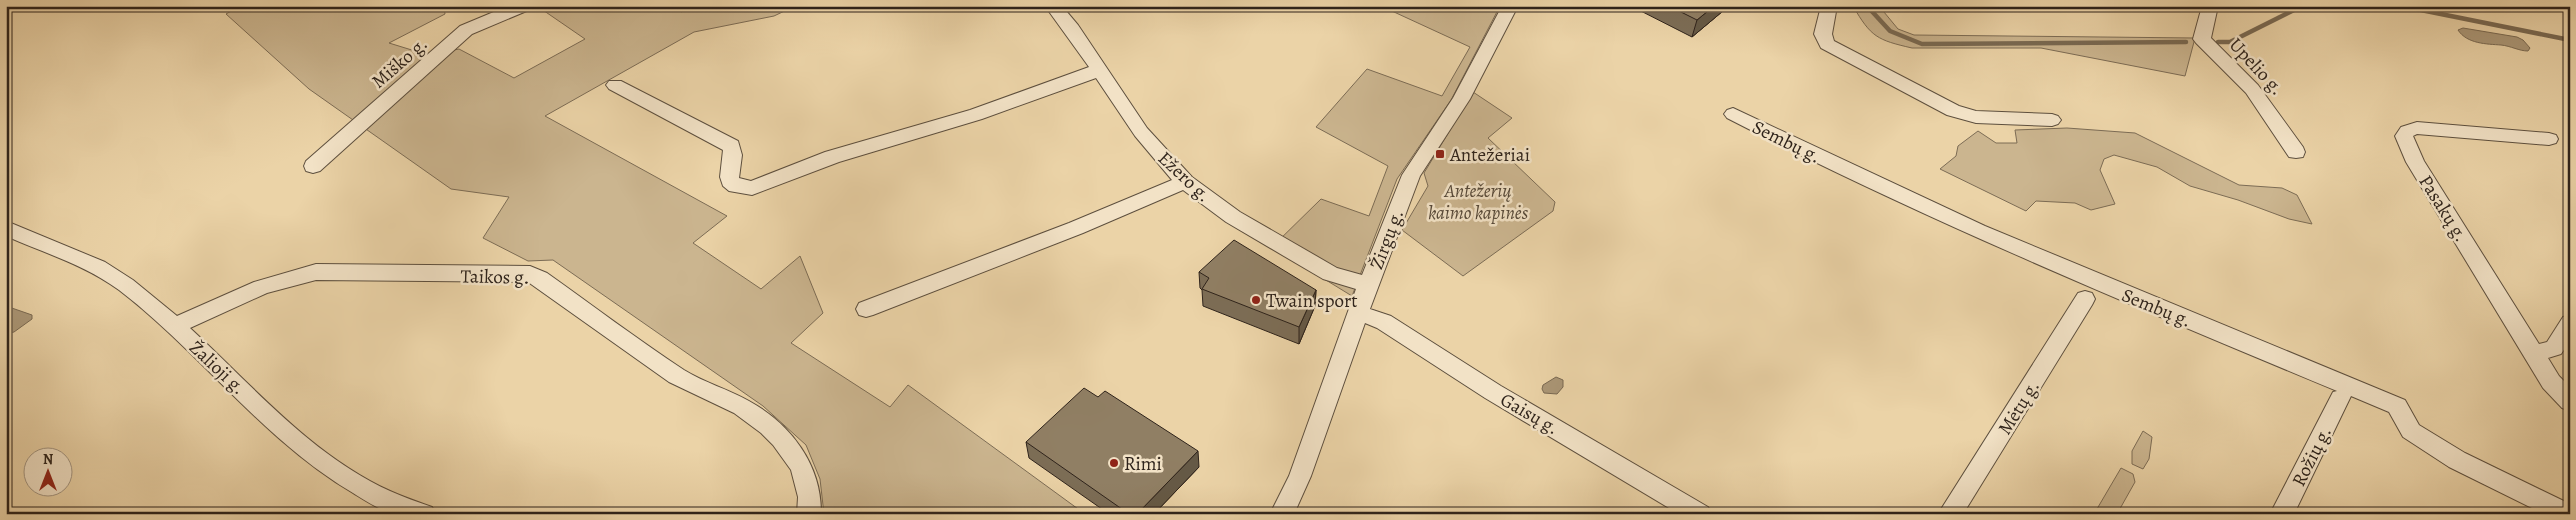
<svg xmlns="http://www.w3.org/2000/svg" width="2576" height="520" viewBox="0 0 2576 520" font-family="Alegreya,serif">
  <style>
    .green { fill: #cbb58f; stroke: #7c6c55 }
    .water { fill: #ab9777; stroke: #796952 }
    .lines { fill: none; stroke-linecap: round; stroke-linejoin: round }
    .stream { stroke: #796952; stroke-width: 4.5 }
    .minor-casing { stroke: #5d4f3e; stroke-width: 2 }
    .minor { fill: #f2e2c6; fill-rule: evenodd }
    .wall { fill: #7c6d56; stroke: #2e231b }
    .shaded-wall { fill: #655946; stroke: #2e231b }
    .building { fill: #907f64; stroke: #2e231b }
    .poi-dot { fill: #8f2418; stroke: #f2e2c6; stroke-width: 2 }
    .labels { text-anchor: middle; stroke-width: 5; stroke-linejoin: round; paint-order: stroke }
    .street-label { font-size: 19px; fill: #2e231b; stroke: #f2e2c6 }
    .poi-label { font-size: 19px; fill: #2e231b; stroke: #f2e2c6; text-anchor: start }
    .park-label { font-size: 19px; font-style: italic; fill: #554838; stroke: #f2e2c6 }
  </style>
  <rect width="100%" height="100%" fill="#ebd3a7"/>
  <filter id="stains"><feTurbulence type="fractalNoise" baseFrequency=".004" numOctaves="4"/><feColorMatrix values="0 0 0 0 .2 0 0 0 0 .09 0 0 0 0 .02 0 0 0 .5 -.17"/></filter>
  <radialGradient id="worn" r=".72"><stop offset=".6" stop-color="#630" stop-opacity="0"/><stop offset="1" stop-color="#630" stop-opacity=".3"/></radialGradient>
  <path class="green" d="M 240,6 L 350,6 L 356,10 L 368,6 L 444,6 L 445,14 L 389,43 L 428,55 L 459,49 L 514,78 L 585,39 L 537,6 L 678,6 L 681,12 L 698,6 L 795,6 L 774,16 L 694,32 L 545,116 L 727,216 L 693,243 L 761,289 L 800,256 L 823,313 L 791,343 L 890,407 L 908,385 L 1085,514 L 824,514 L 820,479 L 806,445 L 763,406 L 553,260 L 528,261 L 483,238 L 509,197 L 451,189 L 309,89 L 226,14 Z
    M 1381,6 L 1500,6 L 1451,100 L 1397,179 L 1352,296 L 1272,247 L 1321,199 L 1369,216 L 1388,166 L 1316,127 L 1367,69 L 1442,96 L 1470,47 Z
    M 1853,6 L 1879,6 L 1898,29 L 1914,35 L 2195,38 L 2185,76 L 2041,48 L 1912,48 C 1877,40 1871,37 1853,6 Z
    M 1473,92 L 1512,118 L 1488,138 L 1555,202 L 1553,211 L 1463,276 L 1402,230 L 1428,186 L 1424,173 Z
    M 2067,128 L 2135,133 L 2239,185 L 2282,188 L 2297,195 L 2312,224 L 2289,219 L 2238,200 L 2190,186 L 2157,167 L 2114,155 L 2104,159 L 2100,170 L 2115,204 L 2091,210 L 2075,203 L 2036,201 L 2026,211 L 1940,169 L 1956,156 L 1958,146 L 1978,131 L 1996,143 L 2017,143 L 2015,130 Z
    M 2143,431 L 2152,437 L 2149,459 L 2143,469 L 2132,464 L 2132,451 Z
    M 2121,468 L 2133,474 L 2135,482 L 2117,514 L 2094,514 Z"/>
  <path class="water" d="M 2463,28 L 2517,37 L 2523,40 L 2530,48 L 2528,51 C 2519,51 2511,46 2501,45 C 2487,44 2467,44 2458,30 Z
    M 6,306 L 32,315 L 32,319 L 14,332 L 6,334 Z
    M 1556,377 L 1563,380 L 1563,387 L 1557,394 L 1544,393 L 1542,389 L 1543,385 Z"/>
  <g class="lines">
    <path class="stream" d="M 1867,6 L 1890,31 L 1922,44 L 2186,42
      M 2401,6 L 2570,40
      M 2218,42 L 2230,42 L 2302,6"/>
    <g class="minor-casing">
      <path id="minor" d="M 508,6 L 531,6 L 529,10 L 472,34 L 320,171 L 313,173 L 306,171 L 304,166 L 306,161 L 460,26 Z
        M 1045,6 L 1062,6 L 1078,25 L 1147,128 L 1192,177 L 1240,212 L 1337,268 L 1362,275 L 1402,175 L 1453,98 L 1502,6 L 1518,6 L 1470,99 L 1420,176 L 1370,309 L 1391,316 L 1501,386 L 1708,507 L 1712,514 L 1679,514 L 1485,398 L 1377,328 L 1365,323 L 1311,476 L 1294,514 L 1270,514 L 1289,476 L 1356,289 L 1323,279 L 1226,222 L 1183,190 L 1083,233 L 873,315 L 866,317 L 859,315 L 856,309 L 859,303 L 1069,223 L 1172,180 L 1135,136 L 1096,78 L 982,119 L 839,162 L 752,195 L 729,191 L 723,186 L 720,177 L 723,150 L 609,89 L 606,85 L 609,81 L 621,81 L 738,141 L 742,155 L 739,178 L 751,181 L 825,152 L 970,110 L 1089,67 Z
        M 1821,6 L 1837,6 L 1832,34 L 1834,41 L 1959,106 L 1976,111 L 2052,114 L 2058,116 L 2061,120 L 2058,124 L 2052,126 L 1976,123 L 1947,115 L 1821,48 L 1814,34 Z
        M 2202,6 L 2218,6 L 2211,38 L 2258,85 L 2303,147 L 2305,152 L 2303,157 L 2296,158 L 2289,157 L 2246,93 L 2196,43 L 2193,39 Z
        M 1733,108 L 1985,226 L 2405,400 L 2419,425 L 2465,453 L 2570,504 L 2570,514 L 2544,514 L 2449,467 L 2403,437 L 2389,412 L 2351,396 L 2294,514 L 2270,514 L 2333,392 L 2337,391 C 2131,305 1925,220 1727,118 L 1724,114 L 1727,110 Z
        M 2417,122 L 2549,133 L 2556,135 L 2558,139 L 2556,143 L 2549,145 L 2417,134 L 2413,136 L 2424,161 L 2539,344 L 2547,342 L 2563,317 L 2570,315 L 2570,341 L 2561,354 L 2548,358 L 2559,376 L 2570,387 L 2570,411 L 2562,408 L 2543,388 L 2406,162 L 2395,136 L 2401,127 Z
        M 6,221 L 105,262 L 133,280 L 177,316 L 254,282 L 316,264 L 530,266 L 547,273 C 592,305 637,339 684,370 C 705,383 728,389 749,401 C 791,424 822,465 821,514 L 797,514 L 798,497 L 791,470 L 773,445 L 761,433 L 734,413 L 669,382 L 528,282 L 316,280 L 267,293 L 190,328 C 252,385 311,455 390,491 C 403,497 418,502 432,507 L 436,514 C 423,514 410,515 398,514 C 382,512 366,501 353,493 C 263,440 201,353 119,290 C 85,265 44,253 6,236 Z
        M 2085,291 L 2092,293 L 2095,299 L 2092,305 L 1963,514 L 1938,514 L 2078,293 Z"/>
    </g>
    <use href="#minor" class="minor"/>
  </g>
  <path class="wall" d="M 1631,6 L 1729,6 L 1692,37 Z
    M 1199,272 L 1316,290 L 1315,306 L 1299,344 L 1203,306 L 1202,290 L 1200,288 Z
    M 1026,442 L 1199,467 L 1154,514 L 1109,514 L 1029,458 Z"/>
  <path class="shaded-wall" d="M 1714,6 L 1729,6 L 1692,37 L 1697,20 Z
    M 1316,290 L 1315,306 L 1299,344 L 1299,327 Z
    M 1198,451 L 1199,467 L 1154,514 L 1137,514 Z"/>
  <path class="building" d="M 1669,6 L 1714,6 L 1697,20 Z
    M 1234,240 L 1316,290 L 1299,327 L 1202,289 L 1209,278 L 1199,272 Z
    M 1084,388 L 1098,397 L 1105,391 L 1198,451 L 1137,514 L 1129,514 L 1026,442 Z"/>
  <g class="poi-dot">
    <rect x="1435" y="149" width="10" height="10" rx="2.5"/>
    <circle cx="1256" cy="300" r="5"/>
    <circle cx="1114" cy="463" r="5"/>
  </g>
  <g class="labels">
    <g class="street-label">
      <text transform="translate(399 62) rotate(-41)" y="7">Miško g.</text>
      <text transform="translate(2257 66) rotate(47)" y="7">Upelio g.</text>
      <text transform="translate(1787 141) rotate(26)" y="7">Sembų g.</text>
      <text transform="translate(1185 176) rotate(43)" y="7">Ežero g.</text>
      <text transform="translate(2444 208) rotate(58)" y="7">Pasakų g.</text>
      <text transform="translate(1386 239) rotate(-69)" y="7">Žirgų g.</text>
      <text transform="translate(495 276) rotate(1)" y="7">Taikos g.</text>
      <text transform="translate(2157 307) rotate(22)" y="7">Sembų g.</text>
      <text transform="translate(218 367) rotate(43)" y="7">Žalioji g.</text>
      <text transform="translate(2018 407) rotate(-58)" y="7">Mėtų g.</text>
      <text transform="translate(1530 413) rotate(30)" y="7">Gaisų g.</text>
      <text transform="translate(2311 456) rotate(-63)" y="7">Rožių g.</text>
    </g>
    <g class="poi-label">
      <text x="1450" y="161">Antežeriai</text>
      <text x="1266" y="307">Twain sport</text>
      <text x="1124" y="470">Rimi</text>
    </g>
    <g class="park-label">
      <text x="1478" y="197">Antežerių<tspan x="1478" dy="22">kaimo kapinės</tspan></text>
    </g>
  </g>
  <rect width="2576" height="520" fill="none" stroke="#ebd3a7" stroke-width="25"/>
  <rect x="8" y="8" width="2561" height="505" fill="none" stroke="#2e231b" stroke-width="2.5"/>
  <rect x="12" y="12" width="2551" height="495" fill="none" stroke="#2e231b"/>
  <g transform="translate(48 472)"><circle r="24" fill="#f2e2c6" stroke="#a49682"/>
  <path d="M0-4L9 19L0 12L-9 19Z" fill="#8f2418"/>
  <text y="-8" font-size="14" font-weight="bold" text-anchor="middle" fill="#2e231b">N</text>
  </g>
  <rect width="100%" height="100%" filter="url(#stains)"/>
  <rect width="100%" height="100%" fill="url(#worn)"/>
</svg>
